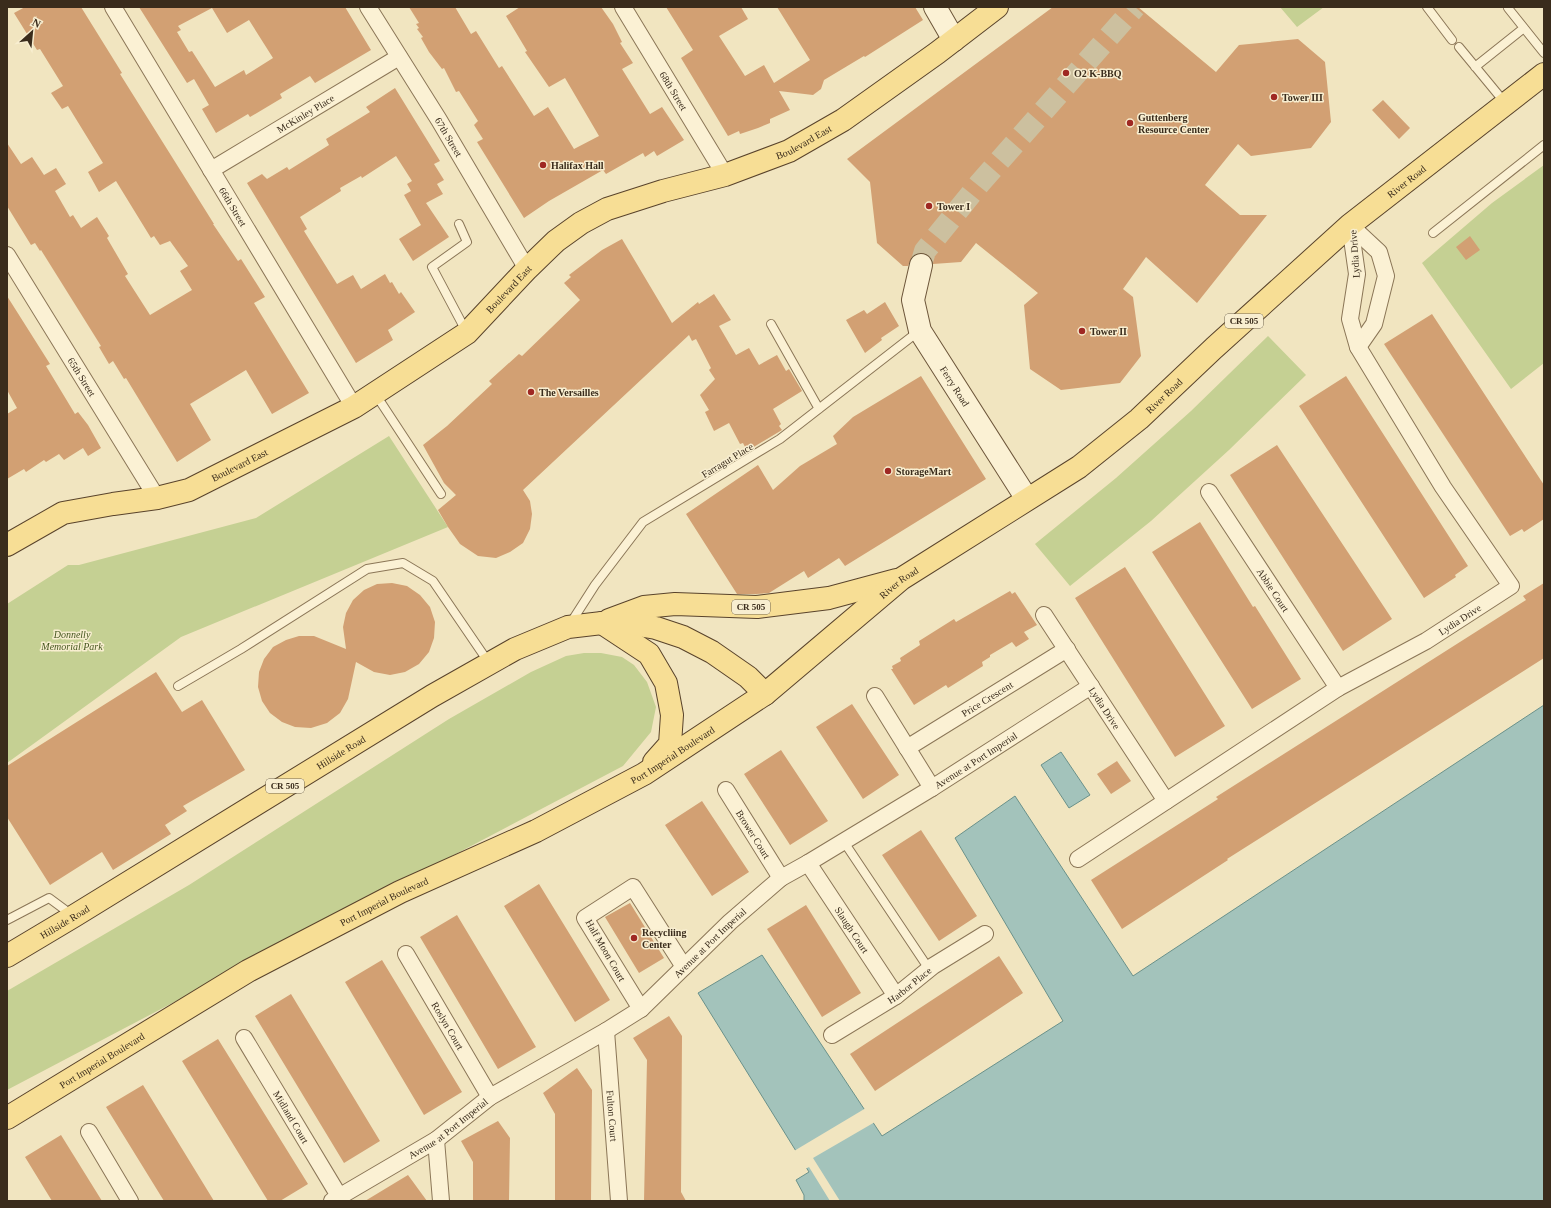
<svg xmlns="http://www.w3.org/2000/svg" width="1551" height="1208" viewBox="0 0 1551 1208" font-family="'Times New Roman',serif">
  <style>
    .green { fill: #c5d093 }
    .water { fill: #a3c3bb; stroke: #6a918a }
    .pier { fill: #f1e5c0 }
    .building { fill: #d2a073; fill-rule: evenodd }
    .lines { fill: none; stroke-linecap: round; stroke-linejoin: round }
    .secondary-tunnel { stroke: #ccc09f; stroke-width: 22; stroke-dasharray: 22 11; stroke-linecap: butt }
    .lane-casing { stroke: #8b7657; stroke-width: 10 }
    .street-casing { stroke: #8b7657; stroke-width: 18 }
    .secondary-casing { stroke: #6d563a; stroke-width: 24 }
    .primary-casing { stroke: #59432b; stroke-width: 24 }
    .lane { stroke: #fbf1d4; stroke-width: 8 }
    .street { stroke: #fbf1d4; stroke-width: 16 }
    .secondary { stroke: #fbf1d4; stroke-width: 22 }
    .primary { stroke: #f7de95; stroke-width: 22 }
    .poi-dot { fill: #9f2823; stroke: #f8eed0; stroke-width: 1.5 }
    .labels { text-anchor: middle; stroke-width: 3; stroke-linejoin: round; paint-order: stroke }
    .shield { fill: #f8eed0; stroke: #736652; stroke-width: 1 }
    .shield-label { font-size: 9px; font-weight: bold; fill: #3a2c1c }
    .poi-label { font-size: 10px; font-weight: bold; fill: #3a2c1c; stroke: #f8eed0; text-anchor: start }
    .street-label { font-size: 10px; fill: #3a2c1c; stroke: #f8eed0 }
    .park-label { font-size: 10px; font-style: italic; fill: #475821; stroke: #f8eed0 }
  </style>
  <rect width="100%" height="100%" fill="#f1e5c0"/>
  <path class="green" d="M 1280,7 L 1324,7 L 1297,27 Z
    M 1544,165 L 1544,363 L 1511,389 L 1422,263 L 1492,203 Z
    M 1268,336 L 1306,375 L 1229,450 L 1151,521 L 1070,586 L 1035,544 L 1116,478 L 1191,411 Z
    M 389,436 L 448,527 L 181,637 L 7,763 L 7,604 L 68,565 L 79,565 L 256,518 Z
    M 584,653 L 601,653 L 622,657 L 634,665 L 647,682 L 656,707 L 651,732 L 623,766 L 7,1090 L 7,991 L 189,885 L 449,719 L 531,672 L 566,656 Z"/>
  <path class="water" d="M 1544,705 L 1544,1201 L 804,1201 L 804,1195 L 796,1180 L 809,1172 L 698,993 L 762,955 L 882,1136 L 1063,1021 L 955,838 L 1015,796 L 1133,976 Z
    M 1061,752 L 1090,795 L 1069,808 L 1041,765 Z"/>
  <path class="pier" d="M 866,1108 L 875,1122 L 813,1158 L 840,1201 L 830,1201 L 809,1167 L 805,1169 L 794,1151 Z"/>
  <path class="building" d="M 25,7 L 81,7 L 122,73 L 120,74 L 214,224 L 213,224 L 238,261 L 241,259 L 265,297 L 254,303 L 309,393 L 272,414 L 246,370 L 190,404 L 211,440 L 177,462 L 126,378 L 124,379 L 113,361 L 109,364 L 99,347 L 101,346 L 41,250 L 40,251 L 35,243 L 31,245 L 7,206 L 7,143 L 21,164 L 32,157 L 44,175 L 56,168 L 66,184 L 55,191 L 70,217 L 73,215 L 81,228 L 97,217 L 109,236 L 107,238 L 128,274 L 125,276 L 150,315 L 192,290 L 180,271 L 188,266 L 170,241 L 160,245 L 154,236 L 151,238 L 116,181 L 99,192 L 88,172 L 103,163 L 68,106 L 62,109 L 51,93 L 63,86 L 40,49 L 37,50 L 14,13 Z
    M 139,7 L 345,7 L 371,50 L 315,83 L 310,76 L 280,94 L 282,98 L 250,117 L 248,114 L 216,133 L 202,109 L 209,105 L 194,79 L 187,83 ZM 212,8 L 227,33 L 249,20 L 273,58 L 246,75 L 244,70 L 215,87 L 192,51 L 189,52 L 177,32 L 181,30 L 178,26 Z
    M 409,7 L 455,7 L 471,34 L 476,31 L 499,68 L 502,66 L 534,116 L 548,107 L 574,149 L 599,136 L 565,78 L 549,87 L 525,52 L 527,51 L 506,16 L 520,7 L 601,7 L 613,24 L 622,42 L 620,43 L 633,63 L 622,69 L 650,114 L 662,107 L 684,140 L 657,156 L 654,151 L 645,157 L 643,153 L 606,174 L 603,170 L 549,201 L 524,218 L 477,142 L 483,139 L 474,125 L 478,121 L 459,91 L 456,92 L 444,68 L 442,69 L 429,52 L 421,38 L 423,37 L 417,29 L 419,28 L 416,24 L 419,23 Z
    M 666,7 L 741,7 L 748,19 L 719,36 L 745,76 L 764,65 L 774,83 L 810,60 L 777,7 L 915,7 L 923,20 L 865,57 L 864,56 L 824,80 L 821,89 L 813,95 L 779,91 L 790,110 L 770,119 L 770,123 L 758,128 L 740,134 L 739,131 L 728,136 L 681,58 L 693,50 Z
    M 1053,7 L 1138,7 L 1216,72 L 1239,45 L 1298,39 L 1325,62 L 1331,122 L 1311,148 L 1251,156 L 1238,144 L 1205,185 L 1240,215 L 1267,215 L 1197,303 L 1146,257 L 1123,289 L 1133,297 L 1141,356 L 1120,383 L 1061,390 L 1030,369 L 1024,305 L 1038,293 L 976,243 L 961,262 L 933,264 L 929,256 L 924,253 L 918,253 L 912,257 L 908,266 L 903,266 L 877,243 L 870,182 L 847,159 Z
    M 395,88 L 440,161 L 434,164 L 444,180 L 437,184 L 443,194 L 426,203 L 449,237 L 413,261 L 399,239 L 421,225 L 404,195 L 411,191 L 407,184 L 412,181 L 396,156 L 362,178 L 361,176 L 340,188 L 341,191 L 300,217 L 307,229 L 304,231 L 337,284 L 353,275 L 361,289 L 385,274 L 390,283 L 392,282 L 399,294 L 401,292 L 415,312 L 388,330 L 393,340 L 356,363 L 247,183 L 262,174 L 267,179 L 287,167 L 289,170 L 329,145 L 326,139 L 370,112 L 366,107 Z
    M 1383,100 L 1410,128 L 1399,139 L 1372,110 Z
    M 1470,236 L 1480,250 L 1466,260 L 1456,247 Z
    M 622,239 L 672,323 L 698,302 L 699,304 L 714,294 L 731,320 L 719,326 L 736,355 L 749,348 L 759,365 L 777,355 L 786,371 L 789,369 L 802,391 L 773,409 L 781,424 L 779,426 L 782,430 L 747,451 L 743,443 L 740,444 L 729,423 L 714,431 L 705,412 L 709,410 L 700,395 L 715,379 L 709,370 L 711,368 L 696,339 L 692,341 L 689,335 L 523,490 L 530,501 L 532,514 L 530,529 L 523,543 L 510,552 L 496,558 L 478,556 L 460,544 L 448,527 L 438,510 L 456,495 L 444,483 L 423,445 L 447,426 L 492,384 L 489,381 L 519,354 L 522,356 L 580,300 L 564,283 L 571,277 L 569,275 L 602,250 Z
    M 7,296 L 50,364 L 46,366 L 75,414 L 78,412 L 88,425 L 101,448 L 88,456 L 83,448 L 64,460 L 59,454 L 46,462 L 44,460 L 26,472 L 24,469 L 7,479 L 7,414 L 17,408 L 7,390 Z
    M 885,302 L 899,326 L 881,338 L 882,340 L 865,353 L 846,320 L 864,310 L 867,314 Z
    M 1432,314 L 1544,485 L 1544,519 L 1524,532 L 1522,529 L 1510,536 L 1384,344 Z
    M 921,376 L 986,479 L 845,566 L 839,558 L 808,578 L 804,571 L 769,593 L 756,594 L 737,594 L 686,514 L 758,465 L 773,490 L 800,466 L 837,444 L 833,436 L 853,417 Z
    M 1346,376 L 1468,566 L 1455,575 L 1456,577 L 1424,598 L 1299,406 Z
    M 1277,445 L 1392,619 L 1343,651 L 1230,475 Z
    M 1200,522 L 1253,607 L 1255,606 L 1301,679 L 1252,709 L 1152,552 Z
    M 1125,567 L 1225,726 L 1175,757 L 1075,598 Z
    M 392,583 L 407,586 L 420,595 L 430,607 L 435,622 L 434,638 L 429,652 L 419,664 L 405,672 L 390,675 L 374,672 L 356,662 L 348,699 L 340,713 L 327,723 L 311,728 L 295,727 L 282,722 L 270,713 L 262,701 L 258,687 L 259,672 L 264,659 L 273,647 L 286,640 L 299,636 L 314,636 L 346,649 L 343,627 L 346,613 L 353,600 L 364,590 L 377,584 Z
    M 1544,583 L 1544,658 L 1227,859 L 1228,860 L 1122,929 L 1091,880 L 1218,799 L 1216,797 L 1526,600 L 1523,596 Z
    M 1010,591 L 1012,594 L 1015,592 L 1037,625 L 1024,632 L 1029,639 L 1016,647 L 1012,642 L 990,655 L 990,657 L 982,662 L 983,666 L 948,688 L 946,685 L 914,705 L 891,669 L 893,669 L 892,666 L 901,661 L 900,658 L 920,645 L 919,641 L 954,619 L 956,622 Z
    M 156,672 L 182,712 L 202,700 L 245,770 L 183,806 L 187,811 L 165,825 L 171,834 L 113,870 L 102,852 L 50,885 L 7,817 L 7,766 Z
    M 852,704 L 899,775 L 863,799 L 816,727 Z
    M 781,750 L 828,821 L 790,845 L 744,774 Z
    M 1117,761 L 1131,781 L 1111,794 L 1097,774 Z
    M 702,801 L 749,872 L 712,896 L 665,825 Z
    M 921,830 L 977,916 L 939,941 L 882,855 Z
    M 539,884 L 610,1000 L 575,1022 L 504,906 Z
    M 630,903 L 664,958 L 639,973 L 605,917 Z
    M 806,905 L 861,993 L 822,1017 L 767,929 Z
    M 457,915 L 536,1047 L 498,1069 L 420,937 Z
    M 999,956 L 1023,993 L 875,1091 L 850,1054 Z
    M 382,960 L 462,1092 L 424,1115 L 345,982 Z
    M 291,994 L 380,1141 L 344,1163 L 255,1016 Z
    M 669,1016 L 682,1036 L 681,1192 L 686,1201 L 644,1201 L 647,1060 L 633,1038 Z
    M 218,1039 L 308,1184 L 280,1201 L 268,1201 L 182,1061 Z
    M 577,1068 L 592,1090 L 591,1201 L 555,1201 L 555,1114 L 543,1093 Z
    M 143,1085 L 214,1201 L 164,1201 L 106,1107 Z
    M 498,1121 L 510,1138 L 509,1201 L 473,1201 L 473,1162 L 461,1141 Z
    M 61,1135 L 102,1201 L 52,1201 L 25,1157 Z
    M 408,1175 L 427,1201 L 365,1201 Z"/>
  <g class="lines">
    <path class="secondary-tunnel" d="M 921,265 L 925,251 L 980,183 L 1135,7"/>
    <g class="lane-casing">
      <path id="lane" d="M 1427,7 L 1452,40
        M 1508,8 L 1544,53
        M 1459,47 L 1506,104
        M 1475,67 L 1524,28
        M 459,224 L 467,242 L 432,267 L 466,331
        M 1433,233 L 1544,145
        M 771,324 L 819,409
        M 376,395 L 441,494
        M 570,624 L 595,585 L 643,522 L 780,439 L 919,331
        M 178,686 L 241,649 L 367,569 L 403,563 L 433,581 L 489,663
        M 844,842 L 929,969
        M 7,920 L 49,898 L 72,915"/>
    </g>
    <g class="street-casing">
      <g id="street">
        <path id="s1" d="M 113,7 L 354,407"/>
        <path id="s2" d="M 368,7 L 439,120 L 527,269"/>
        <path id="s3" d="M 623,7 L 725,175"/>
        <path id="s4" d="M 211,170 L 399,57"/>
        <path d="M 1350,225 L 1379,252 L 1386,276 L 1374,324 L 1358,347"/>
        <path id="s5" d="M 7,255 L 157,498"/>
        <path id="s6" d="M 1209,492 L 1338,688"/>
        <path id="s7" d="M 1044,615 L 1166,801"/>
        <path d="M 875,696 L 932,788"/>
        <path id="s8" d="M 907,748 L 1067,649"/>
        <path id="s9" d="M 726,790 L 781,878"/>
        <path id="s10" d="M 1078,859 L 1338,688 L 1426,641 L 1511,586 L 1443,487 L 1358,347 L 1350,319 L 1357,274 L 1350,225"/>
        <path id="s11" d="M 808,863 L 896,996"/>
        <path id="s12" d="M 406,954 L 490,1097"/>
        <path d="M 641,1009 L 585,918 L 633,887 L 684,967"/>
        <path id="s13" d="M 606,1031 L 619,1201"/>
        <path id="s14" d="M 832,1035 L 896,996 L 933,966 L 985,934"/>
        <path id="s15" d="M 244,1038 L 339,1196"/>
        <path d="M 89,1132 L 130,1201"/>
        <path d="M 436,1140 L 441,1201"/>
        <path id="s16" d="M 332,1201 L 436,1140 L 490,1097 L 606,1031 L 641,1009 L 730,922 L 781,878 L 808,863 L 932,788 L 1091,686"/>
      </g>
    </g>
    <g class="secondary-casing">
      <g id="secondary">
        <path d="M 935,7 L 954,40"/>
        <path id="s17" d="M 921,265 L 913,300 L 920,331 L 1027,499"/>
      </g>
    </g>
    <g class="primary-casing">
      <g id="primary">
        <path id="s18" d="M 7,545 L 63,513 L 113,504 L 157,498 L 189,490 L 354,407 L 467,333 L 527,269 L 556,241 L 581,223 L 607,209 L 663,191 L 725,175 L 789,151 L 843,120 L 937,53 L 997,7"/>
        <path d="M 609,620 L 644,607 L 675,604 L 757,607 L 829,598 L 896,580"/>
        <path d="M 602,623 L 649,654 L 666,683 L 672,715 L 670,744 L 654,762"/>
        <path id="s19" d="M 7,956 L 74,916 L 432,696 L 515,649 L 568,627 L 602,623 L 626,623 L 656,628 L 683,637 L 712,652 L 748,677 L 765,694"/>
        <path id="s20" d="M 7,1118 L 248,971 L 400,892 L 536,831 L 644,774 L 765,694 L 901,579 L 1079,467 L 1139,419 L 1214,348 L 1350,225 L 1544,74"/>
      </g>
    </g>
    <use href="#lane" class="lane"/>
    <use href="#street" class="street"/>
    <use href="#secondary" class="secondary"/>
    <use href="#primary" class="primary"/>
  </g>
  <g class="poi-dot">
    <circle cx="1066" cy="73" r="4"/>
    <circle cx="1274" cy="97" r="4"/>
    <circle cx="1130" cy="123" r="4"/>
    <circle cx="543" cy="165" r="4"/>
    <circle cx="929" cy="206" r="4"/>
    <circle cx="1082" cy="331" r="4"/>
    <circle cx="531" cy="392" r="4"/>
    <circle cx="888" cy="471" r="4"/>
    <circle cx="634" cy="938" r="4"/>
  </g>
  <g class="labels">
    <g class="shield">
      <rect x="1225" y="314" width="38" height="14" rx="3"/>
      <rect x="732" y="600" width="38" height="14" rx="3"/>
      <rect x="266" y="779" width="38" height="14" rx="3"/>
    </g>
    <g class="shield-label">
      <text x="1244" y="324">CR 505</text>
      <text x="751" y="610">CR 505</text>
      <text x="285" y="789">CR 505</text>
    </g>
    <g class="poi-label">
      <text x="1074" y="77">O2 K-BBQ</text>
      <text x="1282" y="101">Tower III</text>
      <text x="1138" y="121">Guttenberg<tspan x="1138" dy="12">Resource Center</tspan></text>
      <text x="551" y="169">Halifax Hall</text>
      <text x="937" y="210">Tower I</text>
      <text x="1090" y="335">Tower II</text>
      <text x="539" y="396">The Versailles</text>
      <text x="896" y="475">StorageMart</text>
      <text x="642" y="936">Recycliing<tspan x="642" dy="12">Center</tspan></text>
    </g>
    <g class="street-label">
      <text dy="4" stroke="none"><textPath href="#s3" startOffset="98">68th Street</textPath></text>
      <text dy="4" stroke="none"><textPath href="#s4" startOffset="110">McKinley Place</textPath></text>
      <text dy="4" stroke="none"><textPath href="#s2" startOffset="153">67th Street</textPath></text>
      <text dy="4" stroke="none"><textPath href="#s18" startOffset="909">Boulevard East</textPath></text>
      <text dy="4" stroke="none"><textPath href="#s20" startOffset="1693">River Road</textPath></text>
      <text dy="4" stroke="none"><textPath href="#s1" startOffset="233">66th Street</textPath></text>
      <text transform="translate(1354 254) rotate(-94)" y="4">Lydia Drive</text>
      <text dy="4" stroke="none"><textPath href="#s18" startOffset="573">Boulevard East</textPath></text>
      <text dy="4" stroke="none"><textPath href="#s5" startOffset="143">65th Street</textPath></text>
      <text dy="4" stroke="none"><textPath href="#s17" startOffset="133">Ferry Road</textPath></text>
      <text dy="4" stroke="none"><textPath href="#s20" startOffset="1369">River Road</textPath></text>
      <text transform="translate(727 460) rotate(-31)" y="4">Farragut Place</text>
      <text dy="4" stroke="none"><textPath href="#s18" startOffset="249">Boulevard East</textPath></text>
      <text dy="4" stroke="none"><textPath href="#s20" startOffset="1044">River Road</textPath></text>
      <text dy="4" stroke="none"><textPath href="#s6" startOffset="117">Abbie Court</textPath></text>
      <text dy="4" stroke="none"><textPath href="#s10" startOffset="451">Lydia Drive</textPath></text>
      <text dy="4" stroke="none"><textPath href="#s8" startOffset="94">Price Crescent</textPath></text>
      <text dy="4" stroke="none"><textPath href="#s7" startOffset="111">Lydia Drive</textPath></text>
      <text dy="4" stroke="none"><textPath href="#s19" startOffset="391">Hillside Road</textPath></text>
      <text dy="4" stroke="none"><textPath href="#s20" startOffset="759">Port Imperial Boulevard</textPath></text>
      <text dy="4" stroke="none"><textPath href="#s16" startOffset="784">Avenue at Port Imperial</textPath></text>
      <text dy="4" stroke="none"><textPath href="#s9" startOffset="52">Brower Court</textPath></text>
      <text dy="4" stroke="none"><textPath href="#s20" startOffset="435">Port Imperial Boulevard</textPath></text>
      <text dy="4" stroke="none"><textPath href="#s19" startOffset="67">Hillside Road</textPath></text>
      <text dy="4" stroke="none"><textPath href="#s11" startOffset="80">Slaugh Court</textPath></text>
      <text dy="4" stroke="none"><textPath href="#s16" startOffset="460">Avenue at Port Imperial</textPath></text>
      <text transform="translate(606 950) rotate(60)" y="4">Half Moon Court</text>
      <text dy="4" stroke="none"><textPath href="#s14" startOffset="92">Harbor Place</textPath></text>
      <text dy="4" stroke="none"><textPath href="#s12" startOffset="83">Roslyn Court</textPath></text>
      <text dy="4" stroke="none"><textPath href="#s20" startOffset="111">Port Imperial Boulevard</textPath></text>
      <text dy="4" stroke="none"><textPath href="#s13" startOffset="85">Fulton Court</textPath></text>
      <text dy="4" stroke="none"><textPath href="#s15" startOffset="92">Midland Court</textPath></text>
      <text dy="4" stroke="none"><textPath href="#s16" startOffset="137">Avenue at Port Imperial</textPath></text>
    </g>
    <g class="park-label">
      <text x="72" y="638">Donnelly<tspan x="72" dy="12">Memorial Park</tspan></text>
    </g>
  </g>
  <rect width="1551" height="1208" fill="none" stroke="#3a2c1c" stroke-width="16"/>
  <g transform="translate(32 32) rotate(27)" stroke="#f8eed0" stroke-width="3" paint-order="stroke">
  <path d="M0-3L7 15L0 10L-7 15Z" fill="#3a2c1c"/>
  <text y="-6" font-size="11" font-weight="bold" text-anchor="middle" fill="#3a2c1c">N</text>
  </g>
</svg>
